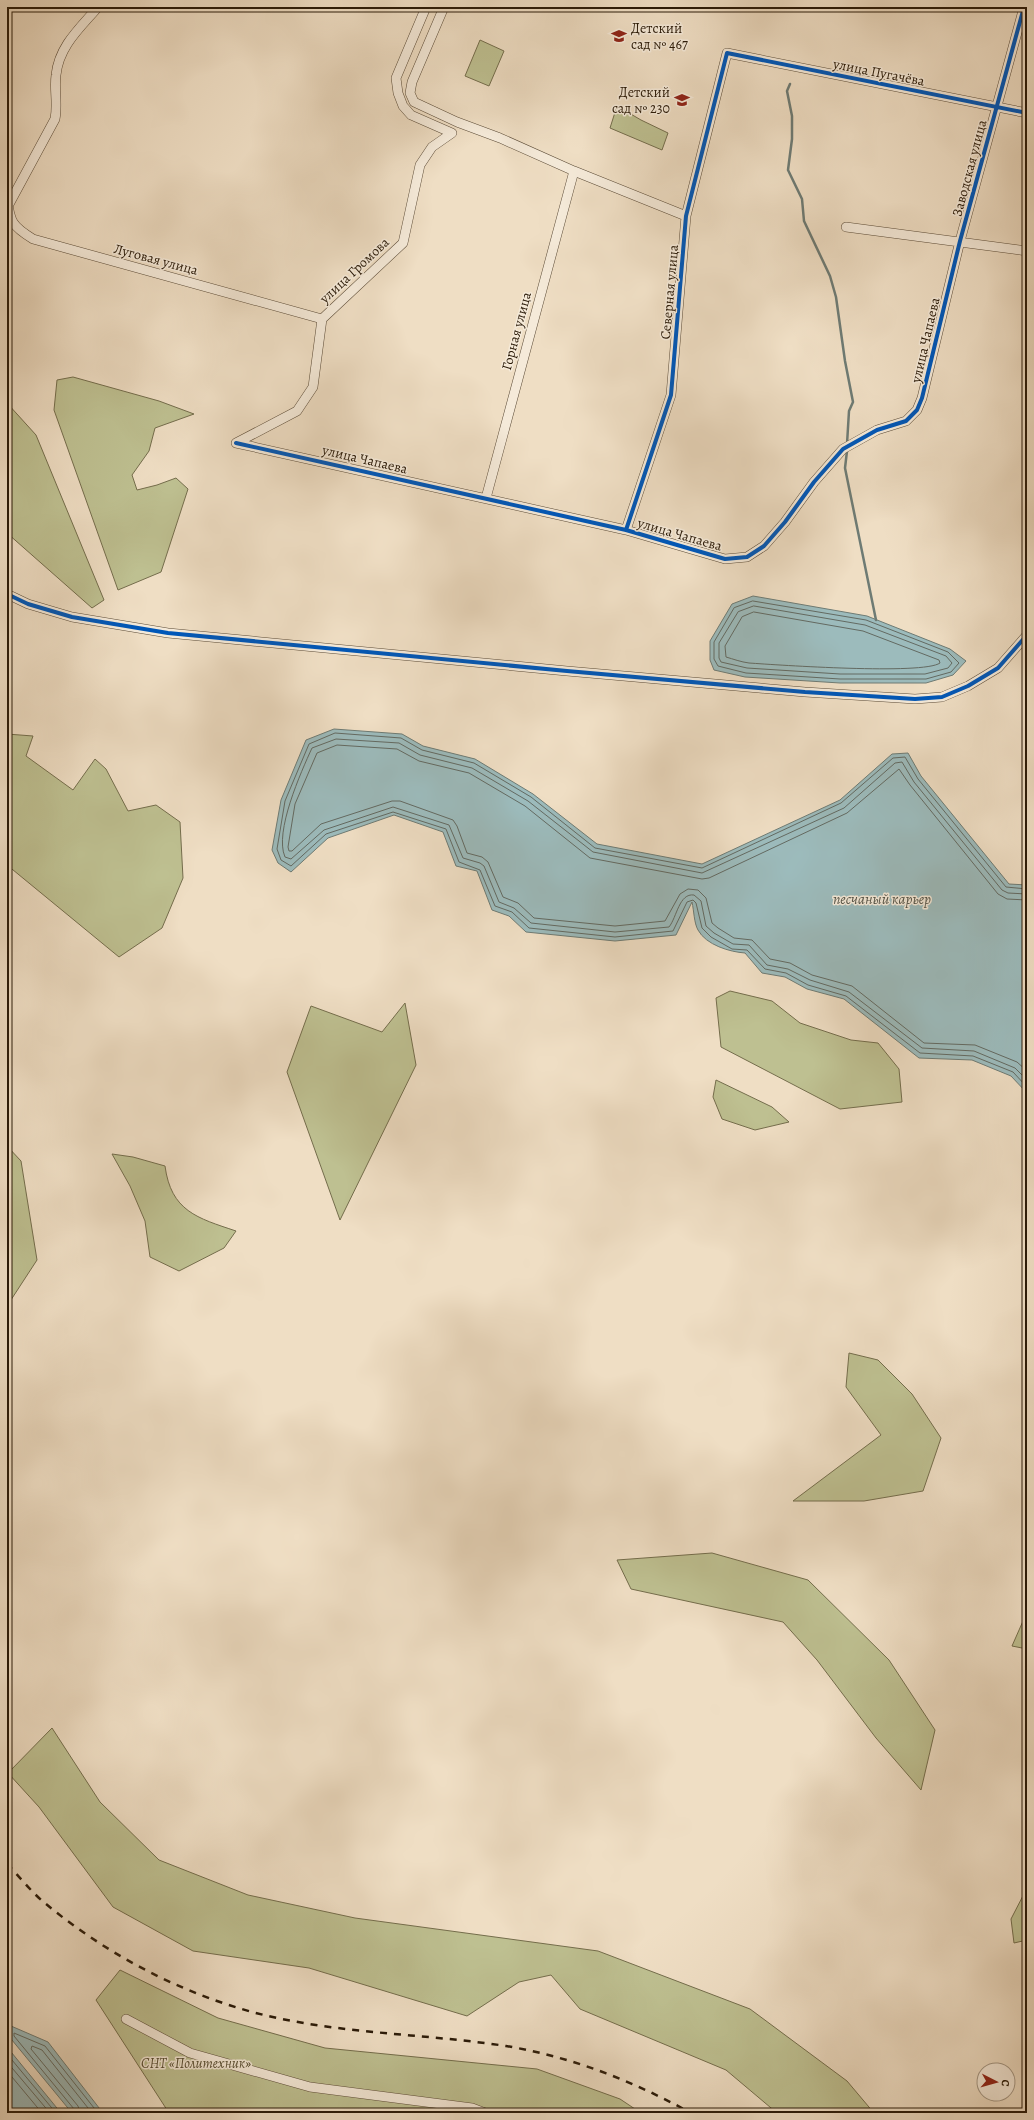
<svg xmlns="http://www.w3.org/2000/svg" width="1034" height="2120" viewBox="0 0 1034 2120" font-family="Alegreya,serif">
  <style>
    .green { fill: #bec091; stroke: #746d4c }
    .water { fill: #9cbbbc; stroke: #6e7b74 }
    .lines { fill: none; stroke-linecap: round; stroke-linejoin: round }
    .shore { stroke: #636a62; stroke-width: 1 }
    .stream { stroke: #6e7b74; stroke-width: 2.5 }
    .minor-casing { stroke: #5b4b37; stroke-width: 10 }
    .minor { stroke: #f5ead9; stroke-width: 9 }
    .rail { stroke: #2a1a08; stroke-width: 2.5; stroke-dasharray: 7 7; stroke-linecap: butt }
    .cycleway-casing { stroke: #f5ead9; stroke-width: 6 }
    .cycleway { stroke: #0057b8; stroke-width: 4 }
    .labels { text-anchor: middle; stroke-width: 3; stroke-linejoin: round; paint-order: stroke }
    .poi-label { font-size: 14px; fill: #2a1a08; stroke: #f5ead9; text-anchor: start }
    .street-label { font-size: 14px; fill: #2a1a08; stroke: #f5ead9 }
    .park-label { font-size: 14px; font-style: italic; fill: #564c31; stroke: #f5ead9 }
    .water-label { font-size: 15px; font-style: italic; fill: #525247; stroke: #f5ead9 }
  </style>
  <rect width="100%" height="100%" fill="#efdec4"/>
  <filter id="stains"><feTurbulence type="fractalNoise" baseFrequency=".005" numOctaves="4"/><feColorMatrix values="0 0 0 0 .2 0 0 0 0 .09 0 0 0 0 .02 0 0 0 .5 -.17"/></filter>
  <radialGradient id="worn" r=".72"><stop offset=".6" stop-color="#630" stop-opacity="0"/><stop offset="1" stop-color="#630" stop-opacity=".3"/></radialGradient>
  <path class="green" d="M 480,40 L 504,51 L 489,86 L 465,76 Z
    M 617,106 L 641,120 L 668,133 L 662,150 L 610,128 Z
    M 73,377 L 159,401 L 194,414 L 155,428 L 149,451 L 132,475 L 137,490 L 157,485 L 176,478 L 188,489 L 161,572 L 118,590 L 54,410 L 57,380 Z
    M 7,403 L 36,435 L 104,600 L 92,608 L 7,533 Z
    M 7,734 L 33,736 L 26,756 L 73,790 L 95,759 L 106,769 L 128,811 L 156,805 L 180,822 L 183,878 L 162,928 L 119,957 L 7,865 Z
    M 730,991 L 772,1001 L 800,1023 L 851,1040 L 878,1043 L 899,1069 L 902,1102 L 840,1109 L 721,1047 L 716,998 Z
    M 405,1003 L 416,1065 L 340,1220 L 287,1072 L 311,1006 L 382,1032 Z
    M 716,1080 L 772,1107 L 789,1122 L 755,1130 L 722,1119 L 713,1097 Z
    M 7,1146 L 21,1161 L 37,1260 L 7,1306 Z
    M 112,1154 L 133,1157 L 165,1166 C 171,1211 197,1218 236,1231 L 224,1248 L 179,1271 L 150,1257 L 145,1221 L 130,1186 Z
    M 849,1353 L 878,1360 L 912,1394 L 941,1438 L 923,1491 L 864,1501 L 793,1501 L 881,1435 L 846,1387 Z
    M 712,1553 L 808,1580 L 889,1660 L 935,1730 L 921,1790 L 876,1738 L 817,1660 L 783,1622 L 631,1589 L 617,1560 Z
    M 1027,1612 L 1027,1649 L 1012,1646 Z
    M 52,1728 L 100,1802 L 159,1860 L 248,1895 L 355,1918 L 598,1951 L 750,2009 L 847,2081 L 874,2113 L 777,2113 L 726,2070 L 580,2009 L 551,1975 L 519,1982 L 467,2016 L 309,1968 L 193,1951 L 113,1907 L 39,1807 L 8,1773 Z
    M 1027,1888 L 1027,1940 L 1014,1943 L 1011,1919 Z
    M 120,1970 L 218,2018 L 325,2048 L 537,2069 L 620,2099 L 641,2113 L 169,2113 L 96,2000 Z"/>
  <path class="water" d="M 753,596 L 867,616 L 950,649 L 966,661 L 953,675 L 926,683 L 840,683 L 745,677 L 714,670 L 710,660 L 710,641 L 732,604 Z
    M 334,729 L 402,734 L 423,746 L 475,759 L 533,794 L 597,844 L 702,864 L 840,800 L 892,754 L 908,753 L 921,776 L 1009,884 L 1027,885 L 1027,1093 L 1011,1076 L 972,1060 L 919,1058 L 844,999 L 807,989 L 785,977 L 762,973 L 745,953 C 730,952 706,945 698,930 C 694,923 694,911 692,902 L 676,935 L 615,941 L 526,932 L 509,916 L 492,910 L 477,871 L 456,866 L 443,832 L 394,815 L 328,838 L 291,872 L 278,863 L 272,850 L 281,800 L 306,740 Z
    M 11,2026 L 48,2042 L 103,2113 L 72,2113 L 7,2034 Z
    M 7,2047 L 61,2113 L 7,2113 Z"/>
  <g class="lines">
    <path class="shore" d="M 753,601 L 866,620 L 948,652 L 959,663 L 951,672 L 926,679 L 840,679 L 746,673 L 718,666 L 714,659 L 714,642 L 734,608 Z
      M 754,606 L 865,625 L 946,656 L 952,663 L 948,668 L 925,674 L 840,674 L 747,668 L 721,662 L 719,658 L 719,643 L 738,612 Z
      M 754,612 L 863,631 L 939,660 L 940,663 C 923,675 778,665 749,663 C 741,662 733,659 726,657 L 725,646 L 742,617 Z
      M 1027,889 L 1006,887 L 918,779 L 905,757 L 893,758 L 841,803 L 702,868 L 595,848 L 531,797 L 474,763 L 422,750 L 401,738 L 335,733 L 309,744 L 285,801 L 277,849 L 281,860 L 291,866 L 326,834 L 393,812 L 446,829 L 459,862 L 480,870 L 495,906 L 512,912 L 529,928 L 615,937 L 673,931 L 687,902 L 693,900 L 696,903 L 702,928 L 711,937 L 732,949 L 747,950 L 765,969 L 786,973 L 808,985 L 846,996 L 920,1053 L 973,1056 L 1013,1072 L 1027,1087
      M 1027,894 L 1008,893 L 1002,890 L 914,782 L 902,762 L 895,763 L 844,808 L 702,873 L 593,852 L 528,801 L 472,768 L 420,755 L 399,743 L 336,739 L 312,748 C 301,772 274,832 285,857 L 291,859 L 324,830 L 393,807 L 449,825 L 463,858 L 480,863 L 484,866 L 499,902 L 514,908 L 531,923 L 615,932 L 669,927 C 677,917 679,893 694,895 L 701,901 L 706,926 L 714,933 L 733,944 L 749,945 L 767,965 L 788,969 L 810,980 L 849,992 L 922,1048 L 974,1051 L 1015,1068 L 1027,1080
      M 1027,900 L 1007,899 L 998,894 L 910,785 L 899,769 L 847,813 L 709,878 L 702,879 L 590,858 L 525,806 L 469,773 L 419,761 L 397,749 L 337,745 L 317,753 L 295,804 L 288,847 L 289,851 L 292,851 L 321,824 L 392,801 L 400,801 L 453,820 L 457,826 L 467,853 L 482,857 L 488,862 L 503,897 L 518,903 L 534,918 L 615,926 L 665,921 L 680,894 L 688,889 L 698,890 L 706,898 L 712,923 L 718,928 L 734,938 L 752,940 L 770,959 L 790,963 L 812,975 L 852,986 L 924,1043 L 975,1045 L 1017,1062 L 1027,1071
      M 7,2054 L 56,2113
      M 7,2062 L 50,2113
      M 7,2071 L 42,2113
      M 75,2113 L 74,2109 L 14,2036 L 14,2033 L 45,2046 L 98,2113
      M 80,2113 L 78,2106 L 31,2049 L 32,2046 L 42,2050 L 92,2113"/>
    <path class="stream" d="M 790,84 L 787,91 L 792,116 L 792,139 L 788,170 L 802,199 L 804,221 L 830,276 L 836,297 L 845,361 L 853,402 L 849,411 L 847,444
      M 847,451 L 845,468 L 876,620"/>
    <g class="minor-casing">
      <path id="minor" d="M 444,7 L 412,82 L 410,93 L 414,102 L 457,122 L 500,138 L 574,171 L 686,216
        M 7,198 C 10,222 12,226 33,239 L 322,319
        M 8,206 L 55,119 C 58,104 54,90 56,75 C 59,46 80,28 98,7
        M 846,227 L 1027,251
        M 236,443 L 626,530 L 725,559 L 747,557 L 764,546 L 785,522 L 814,482 L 843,449 L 877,430 L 906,421 L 917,410 L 922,398 L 960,241 L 1024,7
        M 236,443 L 297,411 L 313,387 L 322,319 L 403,243 L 420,165 L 432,147 L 452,133 L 411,115 L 403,106 L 398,93 L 396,78 L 426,7
        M 486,498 L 574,171
        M 626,530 L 671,395 L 686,216 L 727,53 L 1027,113
        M 7,594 L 28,604 L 72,617 L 168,633 L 567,671 L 805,692 L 915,699 L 942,697 L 968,686 L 998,668 L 1027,635
        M 126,2019 L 190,2053 L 310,2087 L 472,2108 L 485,2113"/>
    </g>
    <use href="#minor" class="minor"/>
    <path class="rail" d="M 7,1864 C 20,1877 32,1893 46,1904 C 110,1957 188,1997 268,2016 C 346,2034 427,2034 506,2046 C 572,2057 633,2081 691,2113"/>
    <g class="cycleway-casing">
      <path id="cycleway" d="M 236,443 L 626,530 L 725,559 L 747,557 L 764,546 L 785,522 L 814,482 L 843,449 L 877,430 L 906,421 L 917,410 L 922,398 L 960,241 L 1024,7
        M 626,530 L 671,395 L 686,216 L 727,53 L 1027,113
        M 7,594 L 28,604 L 72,617 L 168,633 L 567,671 L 805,692 L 915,699 L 942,697 L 968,686 L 998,668 L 1027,635"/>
    </g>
    <use href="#cycleway" class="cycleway"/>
  </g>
  <defs>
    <g id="school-bare" transform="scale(1.2)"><path d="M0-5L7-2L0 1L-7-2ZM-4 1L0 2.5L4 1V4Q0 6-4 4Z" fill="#8f2418" stroke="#f5ead9" stroke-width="2.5" paint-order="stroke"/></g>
  </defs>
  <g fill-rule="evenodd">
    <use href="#school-bare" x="619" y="36"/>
    <use href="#school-bare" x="682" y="100"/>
  </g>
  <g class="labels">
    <g class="poi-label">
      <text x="631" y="33">Детский<tspan x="631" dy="16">сад № 467</tspan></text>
      <text x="670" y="97" text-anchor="end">Детский<tspan x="670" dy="16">сад № 230</tspan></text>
    </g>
    <g class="street-label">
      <text transform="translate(879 72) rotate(11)" y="5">улица Пугачёва</text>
      <text transform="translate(969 168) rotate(-75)" y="5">Заводская улица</text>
      <text transform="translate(156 259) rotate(15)" y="5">Луговая улица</text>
      <text transform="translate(354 270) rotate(-43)" y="5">улица Громова</text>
      <text transform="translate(669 292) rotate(-85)" y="5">Северная улица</text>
      <text transform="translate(516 331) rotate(-75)" y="5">Горная улица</text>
      <text transform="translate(925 340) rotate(-77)" y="5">улица Чапаева</text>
      <text transform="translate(365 459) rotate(13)" y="5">улица Чапаева</text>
      <text transform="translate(680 534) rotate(16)" y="5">улица Чапаева</text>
    </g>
    <g class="park-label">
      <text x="196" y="2068">СНТ «Политехник»</text>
    </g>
    <g class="water-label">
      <text x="882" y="904">песчаный карьер</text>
    </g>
  </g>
  <rect width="1034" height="2120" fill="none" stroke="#efdec4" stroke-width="24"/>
  <rect x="8" y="8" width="1018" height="2104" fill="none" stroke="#2a1a08" stroke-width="2"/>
  <rect x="12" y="12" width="1010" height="2096" fill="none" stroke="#2a1a08"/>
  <g transform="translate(996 2082) rotate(96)"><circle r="19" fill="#f5ead9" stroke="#a49785"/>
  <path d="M0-3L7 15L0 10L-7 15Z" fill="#8f2418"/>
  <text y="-6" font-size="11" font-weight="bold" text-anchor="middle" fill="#2a1a08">С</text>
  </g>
  <rect width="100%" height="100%" filter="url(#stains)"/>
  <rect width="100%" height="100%" fill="url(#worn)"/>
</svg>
